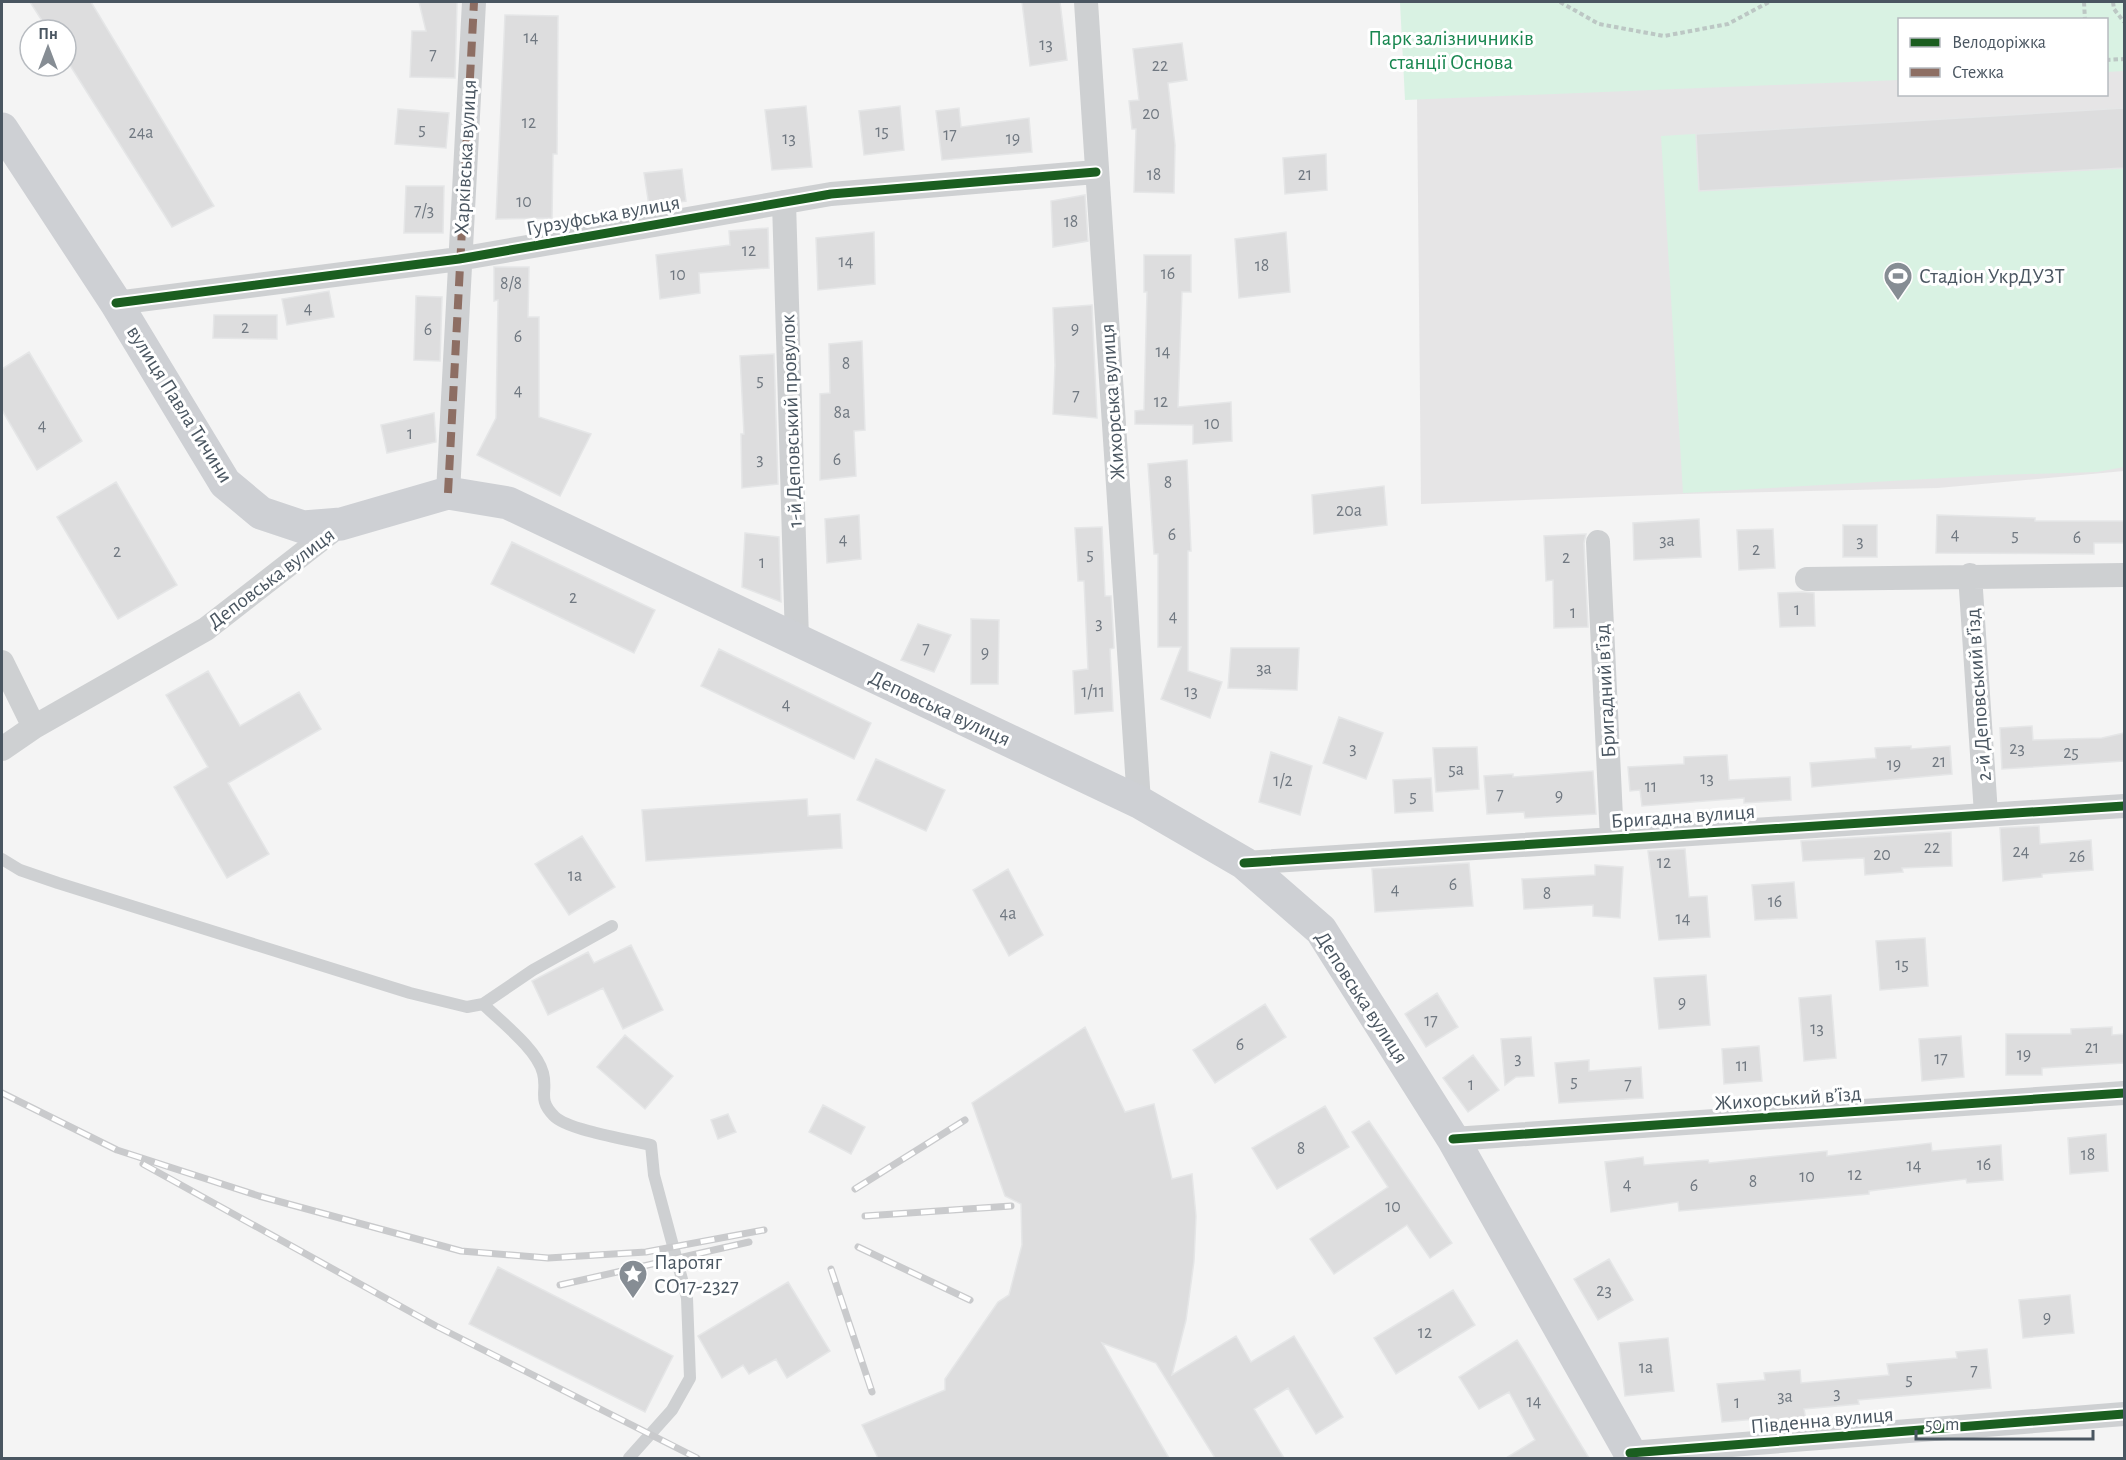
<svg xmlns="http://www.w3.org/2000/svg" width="2126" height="1460" viewBox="0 0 2126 1460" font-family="'Alegreya Sans',sans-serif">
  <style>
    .education { fill: #e6e5e6 }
    .green { fill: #d9f2e3 }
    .building { fill: #ddddde; stroke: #e5e6e7; stroke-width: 1.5 }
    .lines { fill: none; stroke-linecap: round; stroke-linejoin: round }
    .path { stroke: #bcc7c4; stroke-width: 4; stroke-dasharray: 4.5 3; stroke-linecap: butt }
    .lane { stroke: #ced0d2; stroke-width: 12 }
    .street { stroke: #ced0d2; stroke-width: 24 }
    .secondary { stroke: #ced0d4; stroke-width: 33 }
    .rail-casing { stroke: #c9cacc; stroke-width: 7 }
    .rail { stroke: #fff; stroke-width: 4.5; stroke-dasharray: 14; stroke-linecap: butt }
    .quiet { stroke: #8d6e63; stroke-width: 8; stroke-dasharray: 15 8; stroke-linecap: butt }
    .cycleway-casing { stroke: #fff; stroke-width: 13 }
    .cycleway { stroke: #1b5e20; stroke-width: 9 }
    .labels { text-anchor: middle; stroke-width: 6; stroke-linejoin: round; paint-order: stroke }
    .number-label { font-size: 18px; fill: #707881 }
    .park-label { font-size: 21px; fill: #17864f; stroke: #fff }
    .street-label { font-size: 21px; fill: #4a5661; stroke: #fff }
    .poi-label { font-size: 21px; fill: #4a5661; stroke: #fff; text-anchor: start }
  </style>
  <rect width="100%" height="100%" fill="#f4f4f4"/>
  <path class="education" d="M 2124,70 L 2124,471 L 1938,488 L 1683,494 L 1421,504 L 1417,97 L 1899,79 L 1900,94 L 2106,94 L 2107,71 Z"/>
  <path class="green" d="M 1400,2 L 2124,2 L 2124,71 L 2107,72 L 2106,20 L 1900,20 L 1899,80 L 1405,100 Z
    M 2124,108 L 2124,467 L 2097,472 L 1996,475 L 1683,493 L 1661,136 Z"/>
  <path class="building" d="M 30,2 L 91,2 L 214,206 L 172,227 L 66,59 L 66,30 L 48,30 Z
    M 419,2 L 457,2 L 455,78 L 410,77 L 412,31 L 426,31 Z
    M 1022,2 L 1060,2 L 1067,60 L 1030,66 Z
    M 505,15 L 558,16 L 557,154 L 553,154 L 552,218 L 496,219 Z
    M 1182,43 L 1187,80 L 1168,83 L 1175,145 L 1174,193 L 1134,192 L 1136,129 L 1132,129 L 1129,101 L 1139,100 L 1133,49 Z
    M 806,106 L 812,167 L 772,170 L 765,110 Z
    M 900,106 L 904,150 L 864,155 L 859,111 Z
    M 959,108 L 961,127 L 1029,118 L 1032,152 L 942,160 L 936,111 Z
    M 2124,108 L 2124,168 L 1699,191 L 1696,134 Z
    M 398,109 L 449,113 L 446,148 L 395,144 Z
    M 1326,154 L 1327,190 L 1285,194 L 1283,158 Z
    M 682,169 L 686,201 L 649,206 L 644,173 Z
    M 406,186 L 444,186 L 443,233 L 404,233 Z
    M 1085,195 L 1088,241 L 1053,247 L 1051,201 Z
    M 768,228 L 769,268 L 699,273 L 700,293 L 660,299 L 656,255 L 730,245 L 729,231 Z
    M 874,232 L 875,284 L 818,290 L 816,238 Z
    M 1286,232 L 1290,292 L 1239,298 L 1235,239 Z
    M 1144,255 L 1191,255 L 1191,292 L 1182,292 L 1178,407 L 1231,402 L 1232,441 L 1193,444 L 1193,425 L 1135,424 L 1135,411 L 1144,410 L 1147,292 L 1144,292 Z
    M 494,267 L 529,267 L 528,317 L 539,317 L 539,417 L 591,434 L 560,496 L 477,455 L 496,418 L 498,300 L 494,301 Z
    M 329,291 L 334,317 L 287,325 L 282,299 Z
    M 416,296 L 442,297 L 440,361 L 414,360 Z
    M 1092,305 L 1097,418 L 1053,414 L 1055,365 L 1053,308 Z
    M 214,315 L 277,315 L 277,339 L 213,338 Z
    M 862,341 L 865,430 L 854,431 L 856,476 L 820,480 L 820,394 L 830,393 L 829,344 Z
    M 29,352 L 82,441 L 37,470 L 2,410 L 2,369 Z
    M 774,354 L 778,484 L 742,488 L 741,434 L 744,434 L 740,356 Z
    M 434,413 L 436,442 L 387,453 L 381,425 Z
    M 1187,460 L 1191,551 L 1188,551 L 1188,671 L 1222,682 L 1210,718 L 1161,699 L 1181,647 L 1158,647 L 1158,554 L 1154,554 L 1148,464 Z
    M 116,482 L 177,585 L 118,619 L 57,517 Z
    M 1384,486 L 1387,525 L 1314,534 L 1312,495 Z
    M 859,515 L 861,559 L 827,563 L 825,519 Z
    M 1937,515 L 2035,518 L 2035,521 L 2124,521 L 2124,543 L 2094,543 L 2094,554 L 1936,553 Z
    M 1699,519 L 1701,557 L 1634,560 L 1633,523 Z
    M 1843,525 L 1877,525 L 1877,557 L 1843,557 Z
    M 1102,527 L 1105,596 L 1111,596 L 1112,612 L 1114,648 L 1110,649 L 1113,711 L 1075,714 L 1073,671 L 1088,669 L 1084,581 L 1078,581 L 1075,528 Z
    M 1773,529 L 1775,568 L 1739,570 L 1737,530 Z
    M 745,533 L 779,537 L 781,602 L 742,587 Z
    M 1586,534 L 1584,543 L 1588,627 L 1554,628 L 1553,580 L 1546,581 L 1544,536 Z
    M 512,542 L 655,610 L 634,653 L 491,584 Z
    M 1802,592 L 1814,593 L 1815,626 L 1780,627 L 1778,593 Z
    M 971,619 L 999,620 L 998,684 L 971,684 Z
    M 918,624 L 951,635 L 934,672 L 901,660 Z
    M 1231,648 L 1299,648 L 1297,690 L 1228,688 Z
    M 719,649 L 871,723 L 854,759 L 701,686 Z
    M 208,671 L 240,726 L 299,692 L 321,729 L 228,783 L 269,854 L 227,878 L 174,787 L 208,767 L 166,695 Z
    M 1339,717 L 1383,733 L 1366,779 L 1323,763 Z
    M 2032,726 L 2033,740 L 2102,738 L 2124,733 L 2124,761 L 2002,769 L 2000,728 Z
    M 1911,746 L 1911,749 L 1950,746 L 1952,774 L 1812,787 L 1810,763 L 1876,758 L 1875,748 Z
    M 1477,747 L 1479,789 L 1436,792 L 1433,748 Z
    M 1271,752 L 1312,766 L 1300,815 L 1259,802 Z
    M 1727,755 L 1729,780 L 1790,777 L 1791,800 L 1744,803 L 1744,798 L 1642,806 L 1640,790 L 1630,791 L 1628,767 L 1684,764 L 1684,757 Z
    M 876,759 L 945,790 L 926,831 L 857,800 Z
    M 1593,771 L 1596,814 L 1525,818 L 1524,812 L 1487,814 L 1484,776 L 1513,774 L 1513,777 Z
    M 1431,778 L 1433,811 L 1395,813 L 1393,780 Z
    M 807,799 L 808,816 L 840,814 L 842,848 L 646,861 L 642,810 Z
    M 2039,826 L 2040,844 L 2091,840 L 2093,870 L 2042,874 L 2042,877 L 2003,881 L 2000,828 Z
    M 1951,832 L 1952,866 L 1902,868 L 1903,872 L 1865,875 L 1864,858 L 1803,861 L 1801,841 Z
    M 582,836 L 615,887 L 569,915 L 535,864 Z
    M 1685,849 L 1689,897 L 1707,896 L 1710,937 L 1659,940 L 1648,851 Z
    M 1469,863 L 1473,906 L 1375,912 L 1372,869 Z
    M 1595,865 L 1623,867 L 1620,918 L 1593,916 L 1593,905 L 1524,909 L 1522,879 L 1595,875 Z
    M 1008,869 L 1043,935 L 1009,956 L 973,890 Z
    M 1794,882 L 1797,918 L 1755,920 L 1752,885 Z
    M 1925,938 L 1928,986 L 1880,990 L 1876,941 Z
    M 631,945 L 663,1010 L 623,1029 L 603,988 L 548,1015 L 532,981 L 588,952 L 594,963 Z
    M 1706,975 L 1710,1025 L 1659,1029 L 1654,978 Z
    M 1437,993 L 1458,1027 L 1426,1047 L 1405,1014 Z
    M 1831,995 L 1836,1058 L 1804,1061 L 1799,998 Z
    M 1265,1004 L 1286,1037 L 1215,1083 L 1193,1050 Z
    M 1085,1027 L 1125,1112 L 1154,1104 L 1172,1179 L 1192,1174 L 1196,1216 L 1194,1261 L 1186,1320 L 1172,1375 L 1236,1336 L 1251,1362 L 1294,1336 L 1343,1417 L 1316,1434 L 1288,1388 L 1254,1409 L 1284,1458 L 1215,1458 L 1156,1363 L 1102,1343 L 1169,1458 L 878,1458 L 862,1425 L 945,1390 L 945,1379 L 998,1302 L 1009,1295 L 1022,1245 L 1021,1204 L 1005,1196 L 972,1103 Z
    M 2112,1027 L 2112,1035 L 2124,1034 L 2124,1063 L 2042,1068 L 2042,1075 L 2006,1075 L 2006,1034 L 2071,1034 L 2071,1029 Z
    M 625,1035 L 673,1076 L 645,1109 L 597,1067 Z
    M 1961,1036 L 1964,1077 L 1922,1081 L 1919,1039 Z
    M 1531,1037 L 1534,1076 L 1516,1077 L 1505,1085 L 1501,1039 Z
    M 1759,1046 L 1762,1081 L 1724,1084 L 1722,1049 Z
    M 1473,1055 L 1499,1090 L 1468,1112 L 1443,1078 Z
    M 1589,1060 L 1589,1071 L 1641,1067 L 1643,1098 L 1559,1103 L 1555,1063 Z
    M 823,1105 L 865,1127 L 851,1154 L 809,1132 Z
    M 1325,1106 L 1349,1147 L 1277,1189 L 1252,1148 Z
    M 728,1114 L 736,1132 L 718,1139 L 711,1120 Z
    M 1369,1121 L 1452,1243 L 1430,1258 L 1407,1225 L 1334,1274 L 1310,1239 L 1388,1187 L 1352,1132 Z
    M 2106,1134 L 2108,1171 L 2070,1174 L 2068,1138 Z
    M 1931,1143 L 1932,1151 L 2001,1145 L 2003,1180 L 1967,1183 L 1966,1179 L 1869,1191 L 1869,1194 L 1679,1211 L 1678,1202 L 1611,1212 L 1605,1162 L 1643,1157 L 1644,1165 L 1708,1160 L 1709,1163 L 1827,1151 L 1827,1156 Z
    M 1609,1259 L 1633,1300 L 1598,1320 L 1574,1279 Z
    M 498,1267 L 673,1356 L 645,1412 L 469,1324 Z
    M 788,1282 L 830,1351 L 787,1378 L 776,1359 L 749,1374 L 743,1365 L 722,1378 L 698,1336 Z
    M 1453,1290 L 1475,1325 L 1396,1374 L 1374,1338 Z
    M 2070,1295 L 2074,1333 L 2023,1338 L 2019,1300 Z
    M 1668,1338 L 1674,1391 L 1625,1396 L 1619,1343 Z
    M 1517,1340 L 1524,1351 L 1589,1458 L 1506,1458 L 1535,1440 L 1509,1392 L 1479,1409 L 1459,1377 Z
    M 1987,1349 L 1991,1388 L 1858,1400 L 1859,1404 L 1804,1409 L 1806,1420 L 1770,1423 L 1769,1418 L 1722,1422 L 1717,1384 L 1765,1380 L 1764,1373 L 1800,1370 L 1801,1383 L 1889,1375 L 1887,1364 L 1957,1358 L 1956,1352 Z"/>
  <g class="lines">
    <path class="path" d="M 1560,2 L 1599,24 L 1664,36 L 1728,24 L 1769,2
      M 2084,2 L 2085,20
      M 2113,2 L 2114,9 L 2124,22
      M 2106,60 L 2124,59"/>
    <path class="lane" d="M 2,859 L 20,870 L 58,883 L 410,993 L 467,1007 L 483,1004 L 533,970 L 612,926
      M 483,1004 C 500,1021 537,1049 543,1073 C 548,1092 537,1099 554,1116 C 567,1130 630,1140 651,1145 L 654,1175 L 687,1298 L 690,1378 L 672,1410 L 629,1458"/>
    <path class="street" d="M 1086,2 L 1139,802
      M 784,202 L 797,640
      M 116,303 L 459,259 L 831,194 L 1096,172
      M 448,493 L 474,2
      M 1598,542 L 1612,839
      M 1970,575 L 1986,814
      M 1807,579 L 2124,575
      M 2,662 L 34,727
      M 2,749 L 34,727 L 206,629 L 341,524
      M 1244,863 L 2124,806
      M 1453,1139 L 2124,1093
      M 1630,1453 L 2124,1414"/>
    <path class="secondary" d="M 2,129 L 116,303 L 225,483 L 261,513 L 303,527 L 341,524 L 448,493 L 508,503 L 1139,802 L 1244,863 L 1321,930 L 1453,1139 L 1633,1458"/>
    <g class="rail-casing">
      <path id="rail" d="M 2,1093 L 117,1150 L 259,1196 L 461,1251 L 548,1258 L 646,1252 L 764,1230
        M 143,1164 L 436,1326 L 697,1458
        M 855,1189 L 965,1120
        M 865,1216 L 1011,1206
        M 858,1247 L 970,1300
        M 831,1269 L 872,1392
        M 560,1285 L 749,1242"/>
    </g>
    <use href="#rail" class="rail"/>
    <path class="quiet" d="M 448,493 L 474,2"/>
    <g class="cycleway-casing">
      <path id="cycleway" d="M 116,303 L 459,259 L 831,194 L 1096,172
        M 1244,863 L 2124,806
        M 1453,1139 L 2124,1093
        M 1630,1453 L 2124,1414"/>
    </g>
    <use href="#cycleway" class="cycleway"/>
  </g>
  <defs>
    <g id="stadium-pin" transform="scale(1.5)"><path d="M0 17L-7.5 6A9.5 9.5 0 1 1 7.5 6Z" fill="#868d94" stroke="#fff"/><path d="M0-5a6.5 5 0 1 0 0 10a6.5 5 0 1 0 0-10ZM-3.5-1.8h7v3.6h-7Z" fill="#fff"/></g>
    <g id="sight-pin" transform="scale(1.5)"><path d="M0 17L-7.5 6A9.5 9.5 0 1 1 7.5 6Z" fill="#868d94" stroke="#fff"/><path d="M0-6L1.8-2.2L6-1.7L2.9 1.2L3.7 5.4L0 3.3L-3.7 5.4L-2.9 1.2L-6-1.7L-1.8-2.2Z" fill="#fff"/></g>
  </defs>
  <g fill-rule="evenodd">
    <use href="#stadium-pin" x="1898" y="276"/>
    <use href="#sight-pin" x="633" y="1274"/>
  </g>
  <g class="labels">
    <g class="number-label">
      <text x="531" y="43">14</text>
      <text x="1046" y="50">13</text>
      <text x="433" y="60">7</text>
      <text x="1160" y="71">22</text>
      <text x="1151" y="119">20</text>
      <text x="529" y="128">12</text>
      <text x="422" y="135">5</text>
      <text x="882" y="137">15</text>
      <text x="141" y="138">24а</text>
      <text x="950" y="140">17</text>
      <text x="789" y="144">13</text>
      <text x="1013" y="144">19</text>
      <text x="1154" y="180">18</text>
      <text x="1305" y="180">21</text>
      <text x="524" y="207">10</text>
      <text x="424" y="216">7/3</text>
      <text x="1071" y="227">18</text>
      <text x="749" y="256">12</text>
      <text x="846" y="267">14</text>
      <text x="1262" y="271">18</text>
      <text x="1168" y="279">16</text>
      <text x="678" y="280">10</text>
      <text x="511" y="289">8/8</text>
      <text x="308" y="314">4</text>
      <text x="245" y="333">2</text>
      <text x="1075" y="334">9</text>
      <text x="428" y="335">6</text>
      <text x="518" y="342">6</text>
      <text x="1163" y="357">14</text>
      <text x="846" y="369">8</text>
      <text x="760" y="386">5</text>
      <text x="518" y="396">4</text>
      <text x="1076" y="401">7</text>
      <text x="1161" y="407">12</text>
      <text x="842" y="418">8а</text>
      <text x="1212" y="429">10</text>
      <text x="42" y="431">4</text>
      <text x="410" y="439">1</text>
      <text x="760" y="465">3</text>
      <text x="837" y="465">6</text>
      <text x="1168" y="488">8</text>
      <text x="1349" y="516">20а</text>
      <text x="1172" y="540">6</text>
      <text x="1955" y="540">4</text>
      <text x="2015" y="541">5</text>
      <text x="2077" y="543">6</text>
      <text x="843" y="545">4</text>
      <text x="1667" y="546">3а</text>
      <text x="1860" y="547">3</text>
      <text x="1756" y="555">2</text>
      <text x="117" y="557">2</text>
      <text x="1090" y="560">5</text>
      <text x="1566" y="563">2</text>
      <text x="762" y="568">1</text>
      <text x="573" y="603">2</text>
      <text x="1797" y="615">1</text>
      <text x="1573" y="618">1</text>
      <text x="1173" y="622">4</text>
      <text x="1099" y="629">3</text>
      <text x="926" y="654">7</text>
      <text x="985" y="658">9</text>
      <text x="1264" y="674">3а</text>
      <text x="1093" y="697">1/11</text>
      <text x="1191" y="697">13</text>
      <text x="786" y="710">4</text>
      <text x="1353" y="754">3</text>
      <text x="2017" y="754">23</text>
      <text x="2071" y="758">25</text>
      <text x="1939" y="767">21</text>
      <text x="1894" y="770">19</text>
      <text x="1456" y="775">5а</text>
      <text x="1707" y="784">13</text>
      <text x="1283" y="786">1/2</text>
      <text x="1651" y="792">11</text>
      <text x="1500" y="800">7</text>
      <text x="1559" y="801">9</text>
      <text x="1413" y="802">5</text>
      <text x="1932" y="853">22</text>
      <text x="2021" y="857">24</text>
      <text x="1882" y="860">20</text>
      <text x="2077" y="862">26</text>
      <text x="1664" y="868">12</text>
      <text x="575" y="881">1а</text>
      <text x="1453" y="890">6</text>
      <text x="1395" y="895">4</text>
      <text x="1547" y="899">8</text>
      <text x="1775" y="907">16</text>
      <text x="1008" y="919">4а</text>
      <text x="1683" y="924">14</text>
      <text x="1902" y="970">15</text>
      <text x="1682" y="1008">9</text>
      <text x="1431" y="1026">17</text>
      <text x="1817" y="1034">13</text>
      <text x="1240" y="1050">6</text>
      <text x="2092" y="1053">21</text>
      <text x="2024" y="1060">19</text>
      <text x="1518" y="1064">3</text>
      <text x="1941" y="1064">17</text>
      <text x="1742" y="1071">11</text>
      <text x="1574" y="1087">5</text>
      <text x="1471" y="1090">1</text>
      <text x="1628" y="1090">7</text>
      <text x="1301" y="1154">8</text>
      <text x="2088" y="1160">18</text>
      <text x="1984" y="1170">16</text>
      <text x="1914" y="1171">14</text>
      <text x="1855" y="1180">12</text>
      <text x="1807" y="1182">10</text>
      <text x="1753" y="1187">8</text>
      <text x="1627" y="1190">4</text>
      <text x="1694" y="1191">6</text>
      <text x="1393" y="1212">10</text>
      <text x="1604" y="1296">23</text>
      <text x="2047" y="1323">9</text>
      <text x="1425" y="1338">12</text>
      <text x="1646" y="1373">1а</text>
      <text x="1974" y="1376">7</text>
      <text x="1909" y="1385">5</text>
      <text x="1837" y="1399">3</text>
      <text x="1785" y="1402">3а</text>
      <text x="1534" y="1407">14</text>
      <text x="1737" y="1408">1</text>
    </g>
    <g class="park-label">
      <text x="1451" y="45">Парк залізничників<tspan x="1451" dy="24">станції Основа</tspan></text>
    </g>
    <g class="street-label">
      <text transform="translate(465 157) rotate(-87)" y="7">Харківська вулиця</text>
      <text transform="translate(603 215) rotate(-10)" y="7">Гурзуфська вулиця</text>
      <text transform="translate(1112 402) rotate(-94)" y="7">Жихорська вулиця</text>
      <text transform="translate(180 404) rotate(58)" y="7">вулиця Павла Тичини</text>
      <text transform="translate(791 421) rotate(-92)" y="7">1-й Деповський провулок</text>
      <text transform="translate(271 578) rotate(-37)" y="7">Деповська вулиця</text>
      <text transform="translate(1605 691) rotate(-93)" y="7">Бригадний в’їзд</text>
      <text transform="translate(1978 695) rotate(-94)" y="7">2-й Деповський в’їзд</text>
      <text transform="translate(940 708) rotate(25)" y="7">Деповська вулиця</text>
      <text transform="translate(1683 816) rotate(-4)" y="7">Бригадна вулиця</text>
      <text transform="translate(1362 997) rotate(57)" y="7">Деповська вулиця</text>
      <text transform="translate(1788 1098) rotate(-4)" y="7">Жихорський в’їзд</text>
      <text transform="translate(1822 1420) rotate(-5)" y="7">Південна вулиця</text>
    </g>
    <g class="poi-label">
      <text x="1919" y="283">Стадіон УкрДУЗТ</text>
      <text x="654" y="1269">Паротяг<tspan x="654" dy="24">СО17-2327</tspan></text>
    </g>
  </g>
  <rect width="2126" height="1460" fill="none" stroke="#4a5661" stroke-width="6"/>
  <rect x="1898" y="18" width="210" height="78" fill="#ffffff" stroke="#b7bbc0" stroke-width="1.5"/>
  <rect x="1910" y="38" width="30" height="9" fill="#1b5e20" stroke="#b7bbc0" stroke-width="1.5"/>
  <text x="1952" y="48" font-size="18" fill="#4a5661">Велодоріжка</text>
  <rect x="1910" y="68" width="30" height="9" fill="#8d6e63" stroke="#b7bbc0" stroke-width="1.5"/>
  <text x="1952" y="78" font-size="18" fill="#4a5661">Стежка</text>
  <g transform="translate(48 48)"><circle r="28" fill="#ffffff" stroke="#b7bbc0" stroke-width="1.5"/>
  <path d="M0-4.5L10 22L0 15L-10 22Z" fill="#868d94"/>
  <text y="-9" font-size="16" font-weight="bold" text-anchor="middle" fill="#4a5661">Пн</text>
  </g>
  <path d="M1916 1430v9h177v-9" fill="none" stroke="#4a5661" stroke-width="3"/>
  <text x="1925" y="1430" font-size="18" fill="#4a5661" stroke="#ffffff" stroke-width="4.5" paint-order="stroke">50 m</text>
</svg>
